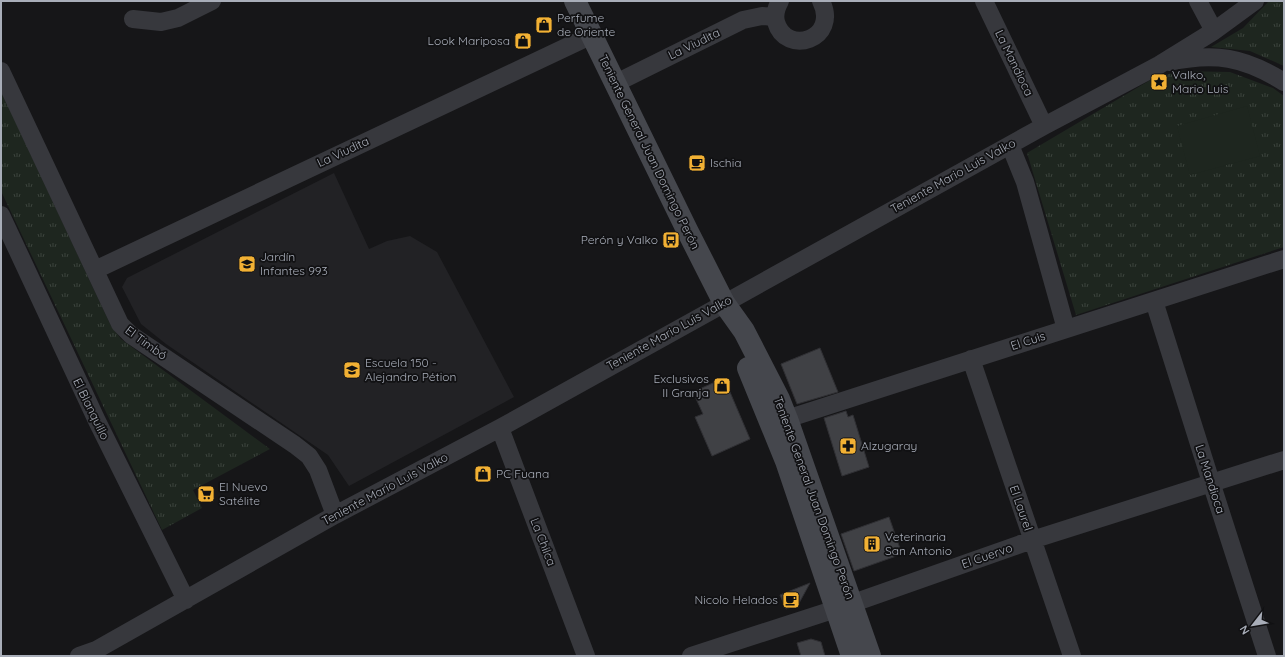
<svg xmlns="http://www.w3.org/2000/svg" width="1285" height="657" viewBox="0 0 1285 657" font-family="Quicksand,sans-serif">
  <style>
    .built { fill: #222225 }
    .grass { fill: url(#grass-tufts) }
    .garden { fill: #1e261f }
    .building { fill: #404145; stroke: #303034 }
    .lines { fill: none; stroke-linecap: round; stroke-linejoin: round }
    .street { stroke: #37383d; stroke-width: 18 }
    .secondary { stroke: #45474d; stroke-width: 22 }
    .labels { text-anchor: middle; stroke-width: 3.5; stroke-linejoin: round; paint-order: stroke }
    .poi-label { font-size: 12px; fill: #a8adb8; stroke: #111113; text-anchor: start }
    .street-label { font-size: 12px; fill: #a8adb8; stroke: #111113 }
  </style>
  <defs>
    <pattern id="grass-tufts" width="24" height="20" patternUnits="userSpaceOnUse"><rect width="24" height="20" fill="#1e261f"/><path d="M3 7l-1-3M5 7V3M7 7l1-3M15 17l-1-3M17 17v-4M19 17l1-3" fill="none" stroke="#3c433d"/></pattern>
  </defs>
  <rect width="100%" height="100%" fill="#161618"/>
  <path class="built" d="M 334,173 L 369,249 L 387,241 L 410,236 L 437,252 L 514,397 L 349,486 L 328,455 L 166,344 L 141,324 L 122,287 L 127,278 Z"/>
  <path class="grass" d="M 1269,1 L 1284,1 L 1284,66 L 1250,51 L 1211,47 L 1243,28 Z
    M 1179,71 L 1230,72 L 1273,88 L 1284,96 L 1284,247 L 1076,315 L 1027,153 L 1152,79 Z
    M 1,91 L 111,326 L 121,339 L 270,449 L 193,490 L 202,508 L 162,530 L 1,191 Z"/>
  <path class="garden" d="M 1247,106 L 1260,156 L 1190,175 L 1177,126 Z"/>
  <path class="building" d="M 820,348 L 838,392 L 797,404 L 781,364 Z
    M 724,378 L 750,439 L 712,456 L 695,417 L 703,414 L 693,392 Z
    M 846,411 L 848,417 L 853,415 L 869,467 L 842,476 L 824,418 Z
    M 889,517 L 902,554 L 854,571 L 841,534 Z
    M 810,583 L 798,605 L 786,609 L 780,595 Z
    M 811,639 L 821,642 L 825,656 L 801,656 L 797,643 Z"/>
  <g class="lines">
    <path class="street" d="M 780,1 C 776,8 774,14 776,22 C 786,57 840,39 821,1
      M 984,1 L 1044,126
      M 1198,1 L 1214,31
      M 133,19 L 161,22 L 178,18 L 212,1
      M 1169,62 C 1215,52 1244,57 1284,82
      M 1,71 L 120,324 L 131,335 L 295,445 L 309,456 L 318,470 L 335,515
      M 616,83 L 743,20 L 762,16 L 775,17
      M 1010,145 L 1025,182 L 1066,329
      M 1,215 L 97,421 L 186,600
      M 95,270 L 592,35
      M 1154,301 L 1211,482 L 1267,656
      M 971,359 L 1072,656
      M 774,423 L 1284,259
      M 500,428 L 586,656
      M 79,656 L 96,650 L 335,515 L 500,428 L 1044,126 L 1159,65 L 1214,31 L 1255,1
      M 691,656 L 842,607 L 1032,540 L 1284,460"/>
    <path class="secondary" d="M 575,1 L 687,230 L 724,303 L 744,331 L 779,399 L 787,419 L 870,656
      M 748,368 L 786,461 L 852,656"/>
  </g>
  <defs>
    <g id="shop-square" transform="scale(0.9)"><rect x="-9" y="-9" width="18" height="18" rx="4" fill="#f2b134" stroke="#111113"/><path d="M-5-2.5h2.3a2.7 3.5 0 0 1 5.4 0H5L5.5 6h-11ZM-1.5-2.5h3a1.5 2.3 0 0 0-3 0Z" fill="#111"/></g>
    <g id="sight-square" transform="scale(0.9)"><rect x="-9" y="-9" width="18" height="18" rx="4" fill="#f2b134" stroke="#111113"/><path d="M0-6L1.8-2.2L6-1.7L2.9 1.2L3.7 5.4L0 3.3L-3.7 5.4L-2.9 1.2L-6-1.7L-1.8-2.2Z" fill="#111"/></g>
    <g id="cafe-square" transform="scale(0.9)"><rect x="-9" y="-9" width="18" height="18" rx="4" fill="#f2b134" stroke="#111113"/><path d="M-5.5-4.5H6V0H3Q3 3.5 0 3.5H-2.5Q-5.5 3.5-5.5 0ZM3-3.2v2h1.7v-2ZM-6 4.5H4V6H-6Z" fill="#111"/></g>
    <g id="bus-square" transform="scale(0.9)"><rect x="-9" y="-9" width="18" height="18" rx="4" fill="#f2b134" stroke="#111113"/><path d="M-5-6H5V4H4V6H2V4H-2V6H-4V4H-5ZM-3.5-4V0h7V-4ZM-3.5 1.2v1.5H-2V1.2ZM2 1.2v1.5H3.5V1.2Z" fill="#111"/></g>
    <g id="school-square" transform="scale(0.9)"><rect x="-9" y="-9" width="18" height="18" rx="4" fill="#f2b134" stroke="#111113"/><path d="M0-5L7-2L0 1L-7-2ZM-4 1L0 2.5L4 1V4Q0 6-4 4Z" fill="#111"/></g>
    <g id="pharmacy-square" transform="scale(0.9)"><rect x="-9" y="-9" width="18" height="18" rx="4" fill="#f2b134" stroke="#111113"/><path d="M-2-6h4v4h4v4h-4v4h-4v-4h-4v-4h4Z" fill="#111"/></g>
    <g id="supermarket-square" transform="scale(0.9)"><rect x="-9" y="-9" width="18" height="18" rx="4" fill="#f2b134" stroke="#111113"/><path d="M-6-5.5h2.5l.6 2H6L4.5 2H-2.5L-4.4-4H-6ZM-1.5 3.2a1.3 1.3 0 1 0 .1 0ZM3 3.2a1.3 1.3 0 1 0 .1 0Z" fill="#111"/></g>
    <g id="building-square" transform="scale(0.9)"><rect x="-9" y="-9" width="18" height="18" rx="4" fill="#f2b134" stroke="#111113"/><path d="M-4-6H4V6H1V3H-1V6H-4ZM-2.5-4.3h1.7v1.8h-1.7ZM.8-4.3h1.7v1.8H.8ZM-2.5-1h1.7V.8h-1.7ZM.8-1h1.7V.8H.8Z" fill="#111"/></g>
  </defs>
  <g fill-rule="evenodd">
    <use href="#shop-square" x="544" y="25"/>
    <use href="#shop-square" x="523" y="41"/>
    <use href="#sight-square" x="1159" y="82"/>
    <use href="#cafe-square" x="697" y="163"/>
    <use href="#bus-square" x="671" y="240"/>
    <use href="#school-square" x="247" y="264"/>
    <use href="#school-square" x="352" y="370"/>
    <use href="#shop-square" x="722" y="386"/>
    <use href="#pharmacy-square" x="848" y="446"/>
    <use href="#shop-square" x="483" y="474"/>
    <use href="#supermarket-square" x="206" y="494"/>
    <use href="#building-square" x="872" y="544"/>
    <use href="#cafe-square" x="791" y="600"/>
  </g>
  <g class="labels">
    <g class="poi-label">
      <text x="557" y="22">Perfume<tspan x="557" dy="14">de Oriente</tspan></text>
      <text x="510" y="45" text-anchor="end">Look Mariposa</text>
      <text x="1172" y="79">Valko,<tspan x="1172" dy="14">Mario Luis</tspan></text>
      <text x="710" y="167">Ischia</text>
      <text x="658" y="244" text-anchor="end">Perón y Valko</text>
      <text x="260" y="261">Jardín<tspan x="260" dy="14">Infantes 993</tspan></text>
      <text x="365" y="367">Escuela 150 -<tspan x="365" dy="14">Alejandro Pétion</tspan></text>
      <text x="709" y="383" text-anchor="end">Exclusivos<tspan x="709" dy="14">II Granja</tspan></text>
      <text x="861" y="450">Alzugaray</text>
      <text x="496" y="478">PC Fuana</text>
      <text x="219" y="491">El Nuevo<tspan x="219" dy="14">Satélite</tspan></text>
      <text x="885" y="541">Veterinaria<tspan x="885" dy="14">San Antonio</tspan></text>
      <text x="778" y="604" text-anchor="end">Nicolo Helados</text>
    </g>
    <g class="street-label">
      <text transform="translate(694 44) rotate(-26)" y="4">La Viudita</text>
      <text transform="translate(1014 63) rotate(64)" y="4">La Mandioca</text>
      <text transform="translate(343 152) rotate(-25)" y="4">La Viudita</text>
      <text transform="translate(649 152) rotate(64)" y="4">Teniente General Juan Domingo Perón</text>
      <text transform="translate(953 176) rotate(-29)" y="4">Teniente Mario Luis Valko</text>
      <text transform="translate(669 333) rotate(-29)" y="4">Teniente Mario Luis Valko</text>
      <text transform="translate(1028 341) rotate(-18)" y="4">El Cuis</text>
      <text transform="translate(146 343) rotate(36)" y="4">El Timbó</text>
      <text transform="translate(91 409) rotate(64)" y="4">El Blanquillo</text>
      <text transform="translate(1210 479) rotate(72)" y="4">La Mandioca</text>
      <text transform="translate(385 489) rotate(-28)" y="4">Teniente Mario Luis Valko</text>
      <text transform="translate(814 498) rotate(70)" y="4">Teniente General Juan Domingo Perón</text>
      <text transform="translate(1021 508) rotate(71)" y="4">El Laurel</text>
      <text transform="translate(543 542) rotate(69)" y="4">La Chilca</text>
      <text transform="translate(987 556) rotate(-19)" y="4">El Cuervo</text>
    </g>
  </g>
  <rect width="1285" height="657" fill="none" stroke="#a8adb8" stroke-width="4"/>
  <g transform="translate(1253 625) rotate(239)" stroke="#111113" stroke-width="3" paint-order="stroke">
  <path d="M0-3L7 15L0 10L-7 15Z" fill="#a8adb8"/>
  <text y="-6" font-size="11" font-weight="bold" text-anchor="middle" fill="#a8adb8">N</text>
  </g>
</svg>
